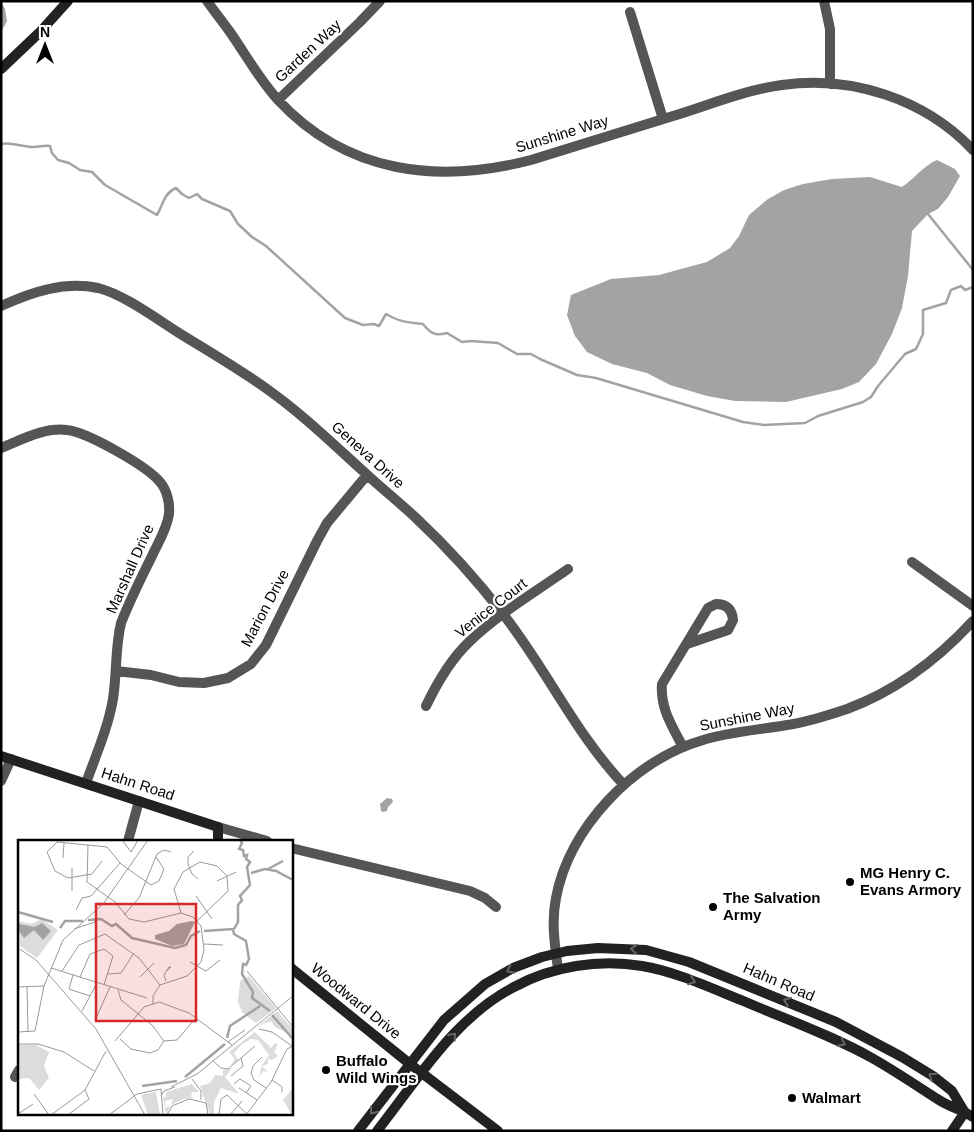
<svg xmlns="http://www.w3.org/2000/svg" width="974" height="1132" viewBox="0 0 974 1132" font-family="Helvetica,sans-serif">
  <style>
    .water { fill: #a3a3a3 }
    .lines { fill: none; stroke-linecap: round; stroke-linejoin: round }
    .stream { stroke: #a3a3a3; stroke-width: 2.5 }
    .street { stroke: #555; stroke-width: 10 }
    .secondary { stroke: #222; stroke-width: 10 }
    .oneway { stroke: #646464 }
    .poi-dot { fill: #000; stroke: #fff; stroke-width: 2 }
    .labels { text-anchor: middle; stroke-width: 4.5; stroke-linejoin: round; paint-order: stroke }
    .street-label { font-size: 15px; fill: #000; stroke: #fff }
    .poi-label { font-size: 15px; font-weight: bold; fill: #000; stroke: #fff; text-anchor: start }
    .inset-river { fill: none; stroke: #a3a3a3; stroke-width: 2.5 }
    .inset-road { fill: none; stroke: #999; stroke-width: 1 }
    .view { fill: #d62828; fill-opacity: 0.15; stroke: #d62828; stroke-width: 2.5 }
    .inset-edge { fill: none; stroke: #000; stroke-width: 2.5 }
  </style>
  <rect width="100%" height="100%" fill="#fff"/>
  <path class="water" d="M 1,1 L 5,9 L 7,21 L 1,32 Z
    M 937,160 L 955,169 L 960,176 L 948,197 L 938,209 L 928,214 L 912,231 L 908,276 L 902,308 L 892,334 L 876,364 L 859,382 L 842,389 L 786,402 L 735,401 L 707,396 L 670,385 L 647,373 L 612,364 L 587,352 L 575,336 L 567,315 L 571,295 L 611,279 L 659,275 L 707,262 L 730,248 L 739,236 L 749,215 L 768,199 L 784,190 L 803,184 L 832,179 L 870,177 L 902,187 C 914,179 923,166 937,160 Z
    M 387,798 L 392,799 L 393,802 L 388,807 L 387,811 L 383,812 L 381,811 L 380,804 Z"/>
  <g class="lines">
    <path class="stream" d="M 1,144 C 13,142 22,147 34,147 C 40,147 44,145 50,146 L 52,153 L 58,160 L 69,163 L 80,170 L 92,172 L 105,185 L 157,215 C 163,205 164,193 176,188 L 182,194 L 189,198 L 197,194 L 202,199 L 230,211 L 238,224 L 252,237 L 266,246 L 345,318 L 363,325 L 374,324 L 379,326 L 386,314 C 400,322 406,322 423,324 C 431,334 435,336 447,333 L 462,342 L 471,341 L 498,343 L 517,354 L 531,354 L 540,359 L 577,375 L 596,378 L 743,422 L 764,425 L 805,423 L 818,416 L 863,402 L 871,397 L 878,386 L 905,354 L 916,349 L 923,334 L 923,310 L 946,303 L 951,290 L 961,286 L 965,290 L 973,287
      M 928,214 L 973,270"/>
    <path class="street" d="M 207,1 C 214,11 222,21 230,32 C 246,55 259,79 278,100 C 347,174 438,184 531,160 C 578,145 626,131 673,116 C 709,105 745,90 782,85 C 851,75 925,99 973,150
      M 824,1 L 830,29 L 830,84
      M 630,12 L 663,119
      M 278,100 L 360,22 L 380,1
      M 1,306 C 32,292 64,281 98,288 C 123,294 157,319 179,333 C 208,351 239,369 267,389 C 301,413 332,443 363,471 C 380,487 399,502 416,518 C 448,548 477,580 503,614 C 547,670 575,733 624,785
      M 1,448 C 21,440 44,427 67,430 C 87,432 147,466 160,482 C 167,490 170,503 169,514 C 167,529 158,543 152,556 C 141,578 130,600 121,623 C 115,648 117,673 113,699 C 108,728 96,755 86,783
      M 912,562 L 973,606
      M 116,671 L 151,675 L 179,682 L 204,683 L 228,678 L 251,664 L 266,645 L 317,541 L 327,523 L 367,475
      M 426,706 C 437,683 450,660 469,642 C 498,614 535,592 568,569
      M 683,747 C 672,726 660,708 662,684 L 708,608 L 716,604 C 726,604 732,609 733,620 L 728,630 L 687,644
      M 1,781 L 11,759
      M 218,827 L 267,841
      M 128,841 L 139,801
      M 291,848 L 470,891 L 485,898 L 496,907
      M 558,969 C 555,946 551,922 556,898 C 569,828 633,761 700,741 C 730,731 762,730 793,724 C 811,721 829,715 847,709 C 896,691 938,659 973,621
      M 15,1077 L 19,1070"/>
    <path class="secondary" d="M 1,69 L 40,32 L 68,1
      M 1,756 L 218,827 L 218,841
      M 291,968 L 410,1064 L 498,1131
      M 358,1131 L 444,1020 L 485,984 L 513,968 L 542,957 L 567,951 L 598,948 L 646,950 L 689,962 L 836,1022 L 902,1057 L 933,1076 L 952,1091 L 964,1111
      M 377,1131 C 418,1079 454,1018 514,987 C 552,966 599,959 642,966 C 674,971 711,988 741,1000 C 785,1019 831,1035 872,1058 C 895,1071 917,1086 939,1100 C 950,1107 962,1110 973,1117
      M 952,1131 L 965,1112"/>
  </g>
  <defs><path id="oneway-chevron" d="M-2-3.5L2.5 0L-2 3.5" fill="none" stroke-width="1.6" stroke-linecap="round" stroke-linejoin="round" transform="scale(1.25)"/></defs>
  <g class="oneway">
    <use href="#oneway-chevron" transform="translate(634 949) rotate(-174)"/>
    <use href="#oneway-chevron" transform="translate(510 970) rotate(153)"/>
    <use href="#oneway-chevron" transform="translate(692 981) rotate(20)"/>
    <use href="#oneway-chevron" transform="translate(787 1001) rotate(-158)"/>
    <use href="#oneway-chevron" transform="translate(453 1036) rotate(-49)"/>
    <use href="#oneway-chevron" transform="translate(842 1043) rotate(27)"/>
    <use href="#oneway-chevron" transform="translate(932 1076) rotate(-146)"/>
    <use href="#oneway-chevron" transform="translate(373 1111) rotate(128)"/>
  </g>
  <g class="poi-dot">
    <circle cx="850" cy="882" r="5"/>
    <circle cx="713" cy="907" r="5"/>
    <circle cx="326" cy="1070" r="5"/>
    <circle cx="792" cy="1098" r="5"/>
  </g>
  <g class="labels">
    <g class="street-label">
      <text transform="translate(308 51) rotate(-43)" y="5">Garden Way</text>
      <text transform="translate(562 134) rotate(-17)" y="5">Sunshine Way</text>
      <text transform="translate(368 455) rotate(42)" y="5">Geneva Drive</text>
      <text transform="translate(130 569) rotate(-66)" y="5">Marshall Drive</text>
      <text transform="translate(265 608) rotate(-62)" y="5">Marion Drive</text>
      <text transform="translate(491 608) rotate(-38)" y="5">Venice Court</text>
      <text transform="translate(747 717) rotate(-11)" y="5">Sunshine Way</text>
      <text transform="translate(138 784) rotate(18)" y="5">Hahn Road</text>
      <text transform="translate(779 982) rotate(23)" y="5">Hahn Road</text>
      <text transform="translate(356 1001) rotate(39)" y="5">Woodward Drive</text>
    </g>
    <g class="poi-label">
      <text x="860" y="878">MG Henry C.<tspan x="860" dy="17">Evans Armory</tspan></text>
      <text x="723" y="903">The Salvation<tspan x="723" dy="17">Army</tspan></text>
      <text x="336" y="1066">Buffalo<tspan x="336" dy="17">Wild Wings</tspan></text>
      <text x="802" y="1103">Walmart</text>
    </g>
  </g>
  <g transform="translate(18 840)">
    <rect width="275" height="275" fill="#fff"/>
    <path d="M 24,79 L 40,90 L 19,118 L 2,106 L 0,81 L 13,84 ZM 231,136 L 258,168 L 238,183 L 224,172 L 220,162 L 222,141 ZM 259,171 L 275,189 L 274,195 L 257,187 L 253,181 L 242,185 ZM 237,192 L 253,208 L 257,203 L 260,204 L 256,212 L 260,216 L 253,220 L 250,218 L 250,224 L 244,226 L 250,232 L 245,231 L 241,237 L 244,225 L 251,215 L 240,200 L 233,199 L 224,204 L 216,213 L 220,220 L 212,226 L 217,219 L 211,212 ZM 0,205 L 18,205 L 31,212 L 26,226 L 31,238 L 21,250 L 11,238 L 0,239 ZM 214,228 L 207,237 L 221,254 L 203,248 L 196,262 L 196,275 L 192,275 L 182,246 L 192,243 L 197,235 L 205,236 L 205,230 ZM 174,244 L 181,252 L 174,252 L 173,257 L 176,258 L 165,259 L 153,265 L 155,259 L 147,261 L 147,268 L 152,266 L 148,275 L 145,257 L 148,257 L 148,252 ZM 275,248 L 275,275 L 274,275 L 265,260 ZM 138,252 L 142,275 L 130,275 L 123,255 Z" fill="#dcdcdc"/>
    <path d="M 174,81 L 177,82 L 166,104 L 154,106 L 137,99 L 137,95 L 151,91 L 159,84 ZM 24,83 L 33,91 L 25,100 L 16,90 L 6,98 L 1,91 L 1,84 L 16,87 Z" fill="#a3a3a3"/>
    <path class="inset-river" d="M 250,29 L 265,21M 233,33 L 247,29 L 258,31 L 275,40M 0,72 L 35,82M 70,80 L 83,79 L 94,86 L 98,84 L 114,98 L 157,108 L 168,105 L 173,96 L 182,91M 42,88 L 47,81 L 65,81M 216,89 L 220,82 L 220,65 L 224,60 L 222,56 L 232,45 L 229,27 L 232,22 L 228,19 L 229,15 L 226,16 L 225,10 L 221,9 L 224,3 L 222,0M 186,91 L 215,89 L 216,94 L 228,101 L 231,119 L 228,125 L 225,124 L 224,134 L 235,152 L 234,158 L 252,171M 254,175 L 275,199M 209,198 L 212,186 L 242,166M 167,237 L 207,204M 124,246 L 159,241"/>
    <path class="inset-road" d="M 105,1 L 113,12 L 120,0M 70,5 L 69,42 L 97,62 L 111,79 L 126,82 L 163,73 L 175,77 L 183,86 L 186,110 L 183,122 L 169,136 L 142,145 L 135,156 L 135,164M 176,11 L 170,17 L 170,24 L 174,34 L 180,39M 45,18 L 46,3M 84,21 L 74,34 L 50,38 L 37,31 L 29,12 L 39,2 L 89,7 L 103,24 L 133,45 L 141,41 L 146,29 L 138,17M 199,41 L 218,32M 54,51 L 54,28M 178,56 L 194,79M 58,70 L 64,58 L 73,56 L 102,23M 163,73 L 156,49 L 165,32 L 182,22 L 199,26 L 209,36 L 210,51 L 179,81M 106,75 L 121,58 L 139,14 L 146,10 L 153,12M 56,89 L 77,82M 186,104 L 205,105M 0,108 L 18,120 L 78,189 L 127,275M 172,122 L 188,131 L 202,120M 33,128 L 129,158M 44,131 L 61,105 L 87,94 L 121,118 L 142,145M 229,131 L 275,187M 90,134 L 103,133 L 116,113M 55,135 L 51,149 L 72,156M 62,137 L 72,114 L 86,109 L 95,116 L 86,145M 122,137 L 136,123M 148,141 L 146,135 L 151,127 L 153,127 L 148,131M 0,147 L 26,146M 9,147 L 10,191M 100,150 L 103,160 L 134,185 L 146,201 L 159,200 L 177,179M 64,171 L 79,143M 79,176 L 92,147M 241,189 L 254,192 L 274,206M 17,191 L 26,146 L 45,100 L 85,64 L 130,0M 0,192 L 17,191M 102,199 L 113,209 L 132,213 L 140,210 L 146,201M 97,201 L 126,167 L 141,162 L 171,173 L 214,205M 210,202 L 227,190M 0,204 L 20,204 L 46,212 L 76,231M 244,217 L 235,226 L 233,233 L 236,240 L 248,248M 195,221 L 203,228 L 210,229 L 237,206M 213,236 L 225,226 L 223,218M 174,239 L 183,251 L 183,260M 254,240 L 264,247 L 264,252M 216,244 L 222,239 L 233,246 L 228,253M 153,247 L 179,234 L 275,156M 221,248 L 239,260M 16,254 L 31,275M 143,256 L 146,251 L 157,247M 0,274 L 15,264M 33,275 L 67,250 L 88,211M 50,275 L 71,259 L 67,250M 91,275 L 119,254 L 143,249 L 145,275M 149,275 L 154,266 L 171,259 L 188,263 L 190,275M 201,275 L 203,259 L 209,255 L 230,275M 212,275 L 224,261M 228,275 L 253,242 L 269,209 L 275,206"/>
    <path class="view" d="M 78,64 L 178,64 L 178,181 L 78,181 Z"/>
    <rect width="275" height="275" class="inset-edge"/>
  </g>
  <rect width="974" height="1132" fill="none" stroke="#000000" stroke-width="5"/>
  <g transform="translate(45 45)" stroke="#ffffff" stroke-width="4" paint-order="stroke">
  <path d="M0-4L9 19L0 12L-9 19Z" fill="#000000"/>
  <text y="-8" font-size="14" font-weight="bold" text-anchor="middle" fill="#000000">N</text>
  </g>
</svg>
